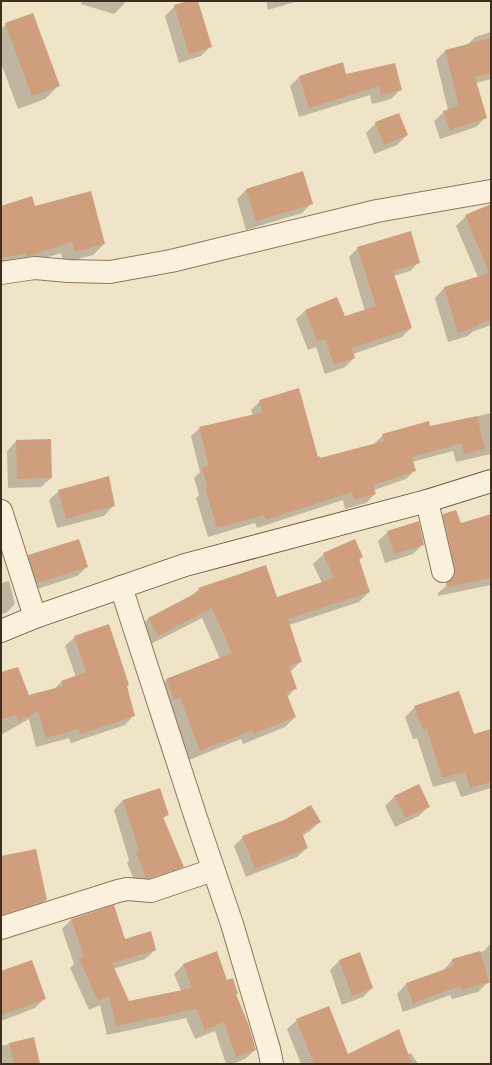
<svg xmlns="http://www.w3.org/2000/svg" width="492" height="1065" viewBox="0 0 492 1065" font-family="'IBM Plex Serif',serif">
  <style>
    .shadow { fill: #0003 }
    .building { fill: #cf9f7d }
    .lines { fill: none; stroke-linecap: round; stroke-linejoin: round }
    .street-casing { stroke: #8d765c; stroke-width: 24 }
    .secondary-casing { stroke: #6f573f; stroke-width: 24 }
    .street { stroke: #faf1dc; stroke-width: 22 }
    .secondary { stroke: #faf1dc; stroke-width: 22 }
  </style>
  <rect width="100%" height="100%" fill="#f0e4c8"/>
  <path class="shadow" d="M 82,1 L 125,1 L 124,4 L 114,14 L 81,4 Z
    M 191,1 L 197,1 L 211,46 L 201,56 L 179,63 L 165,16 L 175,6 Z
    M 266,1 L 298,1 L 268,10 Z
    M 6,24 L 59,85 L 45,99 L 18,109 L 1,63 L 1,29 Z
    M 491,32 L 491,79 L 476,83 L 486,117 L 476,127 L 440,139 L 434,121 L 444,112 L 448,110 L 436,60 L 445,51 L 467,45 L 475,37 Z
    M 346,75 L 401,89 L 391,99 L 372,104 L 370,95 L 299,117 L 290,86 L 299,77 Z
    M 376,123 L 407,135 L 397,145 L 374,154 L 366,133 Z
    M 246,190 L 312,203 L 302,213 L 246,230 L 237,199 Z
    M 491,206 L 491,325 L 472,332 L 468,336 L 448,342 L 435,298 L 444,288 L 478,277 L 456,226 L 466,216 Z
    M 1,207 L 34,207 L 104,244 L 93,255 L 63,263 L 61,253 L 16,267 L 1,267 Z
    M 358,248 L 419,262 L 410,271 L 394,276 L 411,328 L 402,337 L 353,354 L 354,358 L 345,367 L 325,374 L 316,347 L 308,350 L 296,319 L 306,310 L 344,318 L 365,311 L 349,257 Z
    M 260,401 L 320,460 L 374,444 L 383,435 L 430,428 L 491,413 L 491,454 L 456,462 L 453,451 L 412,462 L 415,470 L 406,479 L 374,490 L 375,494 L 366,503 L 345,509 L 343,500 L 257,528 L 255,523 L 208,537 L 196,498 L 199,495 L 194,478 L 200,472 L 191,436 L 200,428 L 253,416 L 251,410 Z
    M 16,441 L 51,478 L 41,487 L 8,488 L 7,451 Z
    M 59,491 L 113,506 L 104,516 L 57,528 L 49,500 Z
    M 443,515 L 460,524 L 491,515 L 491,585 L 438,596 L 438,593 L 446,586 L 446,579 L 434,525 Z
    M 388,532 L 423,544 L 413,554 L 385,563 L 378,541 Z
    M 324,554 L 362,557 L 359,560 L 369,592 L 359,602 L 289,625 L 301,661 L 290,672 L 296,688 L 287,697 L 295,717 L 285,727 L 243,744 L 241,739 L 189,760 L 169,707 L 156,690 L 166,680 L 220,659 L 202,618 L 147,646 L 138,629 L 149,618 L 190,597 L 199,589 L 276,598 L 322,583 L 313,564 Z
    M 29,556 L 87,567 L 77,576 L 28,592 L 19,565 Z
    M 9,581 L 15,604 L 6,613 L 1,614 L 1,583 Z
    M 75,637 L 128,685 L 126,688 L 134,715 L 125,725 L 71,743 L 69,738 L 36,747 L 29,719 L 1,735 L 1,674 L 28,696 L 54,689 L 61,682 L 76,677 L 65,646 Z
    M 415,707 L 473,735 L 491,740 L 491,788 L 461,797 L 455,781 L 433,787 L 417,738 L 413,739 L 405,717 Z
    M 160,789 L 168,814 L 163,819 L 183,866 L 173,876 L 137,887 L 127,863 L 129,860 L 114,810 L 123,800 Z
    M 395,796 L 428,807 L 419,816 L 395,827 L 385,806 Z
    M 319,822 L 310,831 L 302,836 L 307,848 L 297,857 L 246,877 L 234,846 L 243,837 Z
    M 1,858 L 46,900 L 36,910 L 1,921 Z
    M 71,920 L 125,940 L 155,950 L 145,959 L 113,969 L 128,1002 L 181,991 L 174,974 L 184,964 L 226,981 L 237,993 L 235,995 L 255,1050 L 245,1059 L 232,1064 L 226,1064 L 215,1031 L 195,1039 L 186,1018 L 107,1035 L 100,1005 L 89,1010 L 70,968 L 74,964 L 62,929 Z
    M 491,943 L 491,982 L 486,984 L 478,992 L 452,999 L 450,995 L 403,1012 L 397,994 L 406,984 L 443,971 L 452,960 L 484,951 Z
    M 339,961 L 372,988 L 363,997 L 342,1005 L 330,970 Z
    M 1,972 L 45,998 L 35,1008 L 1,1021 Z
    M 297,1020 L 348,1055 L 408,1054 L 411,1053 L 418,1064 L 301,1064 L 287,1029 Z
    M 33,1038 L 39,1064 L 1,1064 L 1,1046 Z"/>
  <path class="building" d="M 188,1 L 198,1 L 212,47 L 189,54 L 174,5 Z
    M 33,13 L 60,86 L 32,96 L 5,23 Z
    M 491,38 L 491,73 L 475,77 L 487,118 L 450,130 L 443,111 L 459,106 L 445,50 Z
    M 343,62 L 346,74 L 395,63 L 402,90 L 381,95 L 379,86 L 309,108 L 299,76 Z
    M 399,113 L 408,135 L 384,145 L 375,122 Z
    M 303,171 L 313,204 L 256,221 L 246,189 Z
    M 91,191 L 105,244 L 75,252 L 72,242 L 27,257 L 26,253 L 1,258 L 1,206 L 32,196 L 35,206 Z
    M 491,204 L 491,320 L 478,324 L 479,326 L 458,333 L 444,287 L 489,273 L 465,215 Z
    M 411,231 L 420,263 L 393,271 L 412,328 L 352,348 L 355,358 L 334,365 L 325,339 L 317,341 L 305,310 L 337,297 L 345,316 L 376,306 L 357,247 Z
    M 299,388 L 318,457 L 320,456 L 320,458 L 384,441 L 382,434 L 429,421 L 430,426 L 477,416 L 485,449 L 464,454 L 462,443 L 412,457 L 416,471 L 373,485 L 376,494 L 354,500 L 352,492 L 266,520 L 264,515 L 217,528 L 205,488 L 208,487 L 202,468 L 209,466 L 199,427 L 263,412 L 259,400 Z
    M 51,439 L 52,478 L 17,479 L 16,440 Z
    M 109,476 L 115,506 L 101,509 L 66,519 L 58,490 Z
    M 456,510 L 461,523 L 491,514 L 491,578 L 448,587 L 447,583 L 452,580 L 455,575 L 455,569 L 443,514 Z
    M 419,521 L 424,545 L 394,554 L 387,531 Z
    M 79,539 L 88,567 L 37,583 L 28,555 Z
    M 355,539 L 363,557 L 359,559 L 370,592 L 288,619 L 302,662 L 289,666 L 297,689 L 286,692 L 296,717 L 253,734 L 252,730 L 200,751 L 180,697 L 174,700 L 166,679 L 232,653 L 212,608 L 158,636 L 148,618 L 200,591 L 198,588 L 266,565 L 277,597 L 334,578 L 323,553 Z
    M 109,624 L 129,685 L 127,686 L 135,716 L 80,734 L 78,729 L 46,738 L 38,711 L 18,722 L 15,715 L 1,720 L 1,672 L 18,667 L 29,695 L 63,686 L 61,681 L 86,672 L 74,636 Z
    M 459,691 L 474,734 L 491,729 L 491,782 L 470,788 L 465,772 L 442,778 L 427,729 L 423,730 L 414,706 Z
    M 419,784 L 430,807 L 405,818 L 394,796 Z
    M 160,788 L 169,815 L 163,817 L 184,867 L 149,878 L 146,878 L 136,852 L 139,851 L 123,800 Z
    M 311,805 L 321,822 L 302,833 L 308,848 L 255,869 L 242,836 L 284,820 Z
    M 36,849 L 47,900 L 1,915 L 1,856 Z
    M 114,905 L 125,939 L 151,931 L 156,950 L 112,963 L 129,1001 L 192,988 L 183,964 L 217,951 L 227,980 L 233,978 L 238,994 L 236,994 L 249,1026 L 256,1050 L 236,1057 L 224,1022 L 205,1030 L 196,1009 L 116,1026 L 109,996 L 98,1001 L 79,958 L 84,956 L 71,919 Z
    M 480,951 L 489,982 L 461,990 L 460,986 L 413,1003 L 406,983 L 454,966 L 452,959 Z
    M 360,952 L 373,988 L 352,996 L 339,960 Z
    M 32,960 L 46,999 L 1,1015 L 1,971 Z
    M 329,1006 L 348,1054 L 399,1029 L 412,1064 L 314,1064 L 296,1019 Z
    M 34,1037 L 40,1064 L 14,1064 L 9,1043 Z"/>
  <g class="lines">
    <g class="street-casing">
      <path id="street" d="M 1,273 L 35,268 L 68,271 L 110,272 L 171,261 L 377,211 L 491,191
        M 427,501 L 443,571
        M 1,511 L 35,617
        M 121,587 L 196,818 L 232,924 L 269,1049 L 272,1064
        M 1,928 L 118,891 L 127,889 L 151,891 L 213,870"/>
    </g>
    <g class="secondary-casing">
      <path id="secondary" d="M 1,631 L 35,617 L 185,565 L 427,501 L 491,481"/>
    </g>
    <use href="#street" class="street"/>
    <use href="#secondary" class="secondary"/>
  </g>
  <rect width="492" height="1065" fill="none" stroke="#3d2e20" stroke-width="4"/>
</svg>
